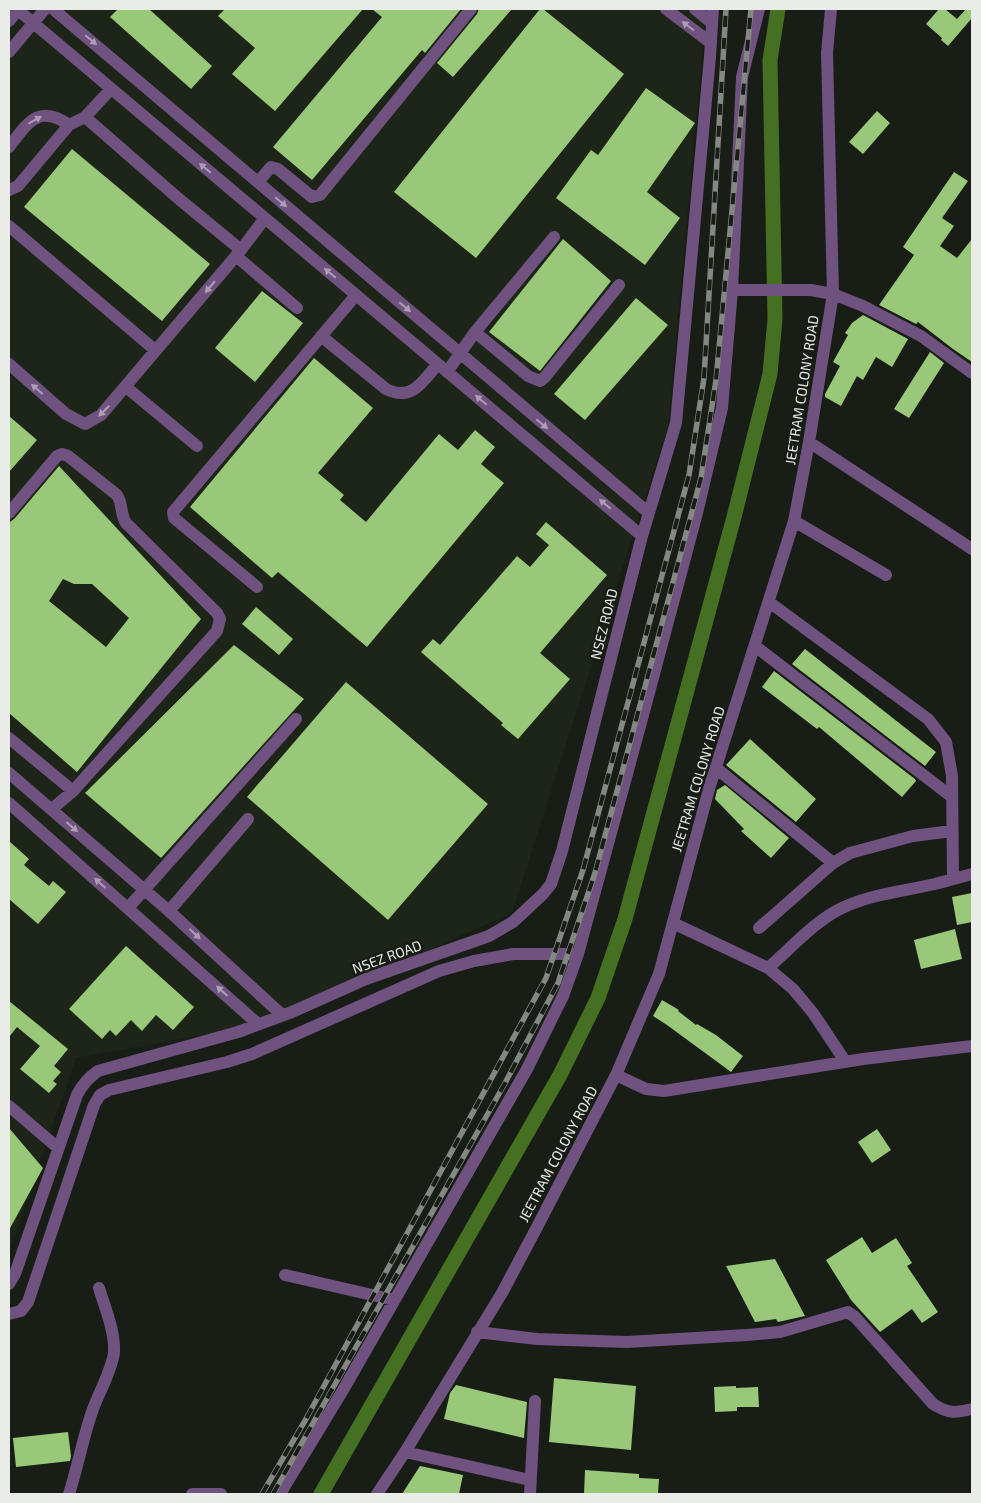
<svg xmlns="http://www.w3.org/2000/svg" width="981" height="1503" viewBox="0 0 981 1503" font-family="'Exo 2',sans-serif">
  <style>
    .built { fill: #1d2518 }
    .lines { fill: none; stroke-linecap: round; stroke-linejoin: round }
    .canal { stroke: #456f21; stroke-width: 15 }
    .building { fill: #99c878; fill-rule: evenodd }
    .minor { stroke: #705280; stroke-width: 12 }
    .rail-casing { stroke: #848882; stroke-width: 5.5 }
    .rail { stroke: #181d16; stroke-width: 4; stroke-dasharray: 11; stroke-linecap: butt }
    .oneway { fill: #ac9fb4 }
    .labels { text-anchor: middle; stroke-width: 5; stroke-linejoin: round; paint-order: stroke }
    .street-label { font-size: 14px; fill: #e9ece7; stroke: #181d16 }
  </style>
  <rect width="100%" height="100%" fill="#181d16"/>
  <path class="built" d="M 9,9 L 706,9 L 668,426 L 512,913 L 365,978 L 230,1030 L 76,1058 L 9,1252 Z"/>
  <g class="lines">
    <path class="canal" d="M 321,1494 L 560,1075 L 598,998 L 625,919 L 734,517 L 770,374 L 775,319 L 770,60 L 778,9"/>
  </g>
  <path class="building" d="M 118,9 L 149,9 L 212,66 L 191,89 L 110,17 Z
    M 225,9 L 363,9 L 275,111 L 232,74 L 255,48 L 218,16 Z
    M 372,9 L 461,9 L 425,53 L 422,50 L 312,180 L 273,147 L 382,17 Z
    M 479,9 L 512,9 L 453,77 L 437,63 L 477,14 Z
    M 540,9 L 543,9 L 624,74 L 476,258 L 394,192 Z
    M 939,9 L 945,9 L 957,19 L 966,9 L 972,9 L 972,18 L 948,46 L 941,40 L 942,38 L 926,24 Z
    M 646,88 L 695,123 L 647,192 L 680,218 L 645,265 L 556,198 L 591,150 L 598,155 Z
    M 877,111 L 890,123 L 863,154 L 849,142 Z
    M 72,149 L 210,264 L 162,321 L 24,207 Z
    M 954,172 L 968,181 L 942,218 L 954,226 L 940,246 L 957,258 L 972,239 L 972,362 L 953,349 L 918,322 L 916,324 L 879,305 L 914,255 L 903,247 Z
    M 563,239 L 611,281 L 540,371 L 489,332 Z
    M 262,291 L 303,323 L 255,382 L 215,348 Z
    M 636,298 L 668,325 L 585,420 L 554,394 Z
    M 863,315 L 908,339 L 892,367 L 876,357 L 863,380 L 857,376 L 841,406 L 825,397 L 825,394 L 840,366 L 833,362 L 848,335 L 845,333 L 852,323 Z
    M 930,352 L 944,363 L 909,418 L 894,409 Z
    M 314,358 L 373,408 L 318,473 L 344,495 L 340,500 L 366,522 L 439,434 L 458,450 L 475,430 L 495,447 L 481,464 L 504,483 L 367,647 L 278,572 L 272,578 L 190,507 Z
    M 9,416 L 37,440 L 9,472 Z
    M 59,466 L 201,619 L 77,772 L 9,713 L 9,523 L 15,518 ZM 63,579 L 74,584 L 92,584 L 129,618 L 106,647 L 49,601 Z
    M 546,522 L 607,575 L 540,653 L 570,679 L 518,739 L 501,725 L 503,723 L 421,652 L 433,639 L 440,645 L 517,556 L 530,567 L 549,545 L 536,534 Z
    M 256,607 L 293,639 L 279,655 L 242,624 Z
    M 234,645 L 304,699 L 161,858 L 85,793 Z
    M 805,649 L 936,752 L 925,766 L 792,664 Z
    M 774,671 L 915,779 L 916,781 L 902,797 L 819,727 L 817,729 L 762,687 Z
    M 346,682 L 488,804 L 388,920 L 247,797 Z
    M 750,739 L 816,799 L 796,822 L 726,765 Z
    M 725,785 L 789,838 L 771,858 L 741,831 L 744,829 L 715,799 L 717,790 Z
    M 9,841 L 29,859 L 24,865 L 49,886 L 53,881 L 66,892 L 38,924 L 9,899 Z
    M 972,893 L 972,922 L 957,925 L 952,897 Z
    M 955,929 L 962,959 L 921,969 L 914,940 Z
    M 126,946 L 194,1007 L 173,1030 L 156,1015 L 142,1031 L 131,1020 L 116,1036 L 110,1030 L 102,1039 L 69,1009 Z
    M 662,1000 L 679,1010 L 678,1011 L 696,1025 L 697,1024 L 716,1035 L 743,1056 L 731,1072 L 667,1025 L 653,1016 Z
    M 9,1001 L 68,1049 L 54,1066 L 61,1072 L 53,1081 L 57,1084 L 49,1093 L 20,1069 L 40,1046 L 17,1027 L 9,1037 Z
    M 9,1128 L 43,1168 L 9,1230 Z
    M 877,1129 L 891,1150 L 872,1163 L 858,1142 Z
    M 862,1237 L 872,1253 L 896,1238 L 912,1263 L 907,1266 L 938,1312 L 922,1323 L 912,1309 L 880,1332 L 851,1300 L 826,1260 Z
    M 775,1259 L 805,1316 L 778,1322 L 776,1319 L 755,1322 L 726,1266 Z
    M 554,1378 L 636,1386 L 631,1450 L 549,1442 Z
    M 456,1385 L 527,1402 L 524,1438 L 444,1419 L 450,1393 Z
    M 736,1386 L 736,1388 L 758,1387 L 759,1407 L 737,1407 L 737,1411 L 715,1412 L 714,1387 Z
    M 68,1432 L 71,1456 L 70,1461 L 16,1467 L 13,1438 Z
    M 420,1466 L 463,1475 L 459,1494 L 402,1494 Z
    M 585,1470 L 639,1474 L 639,1478 L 659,1479 L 658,1494 L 584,1494 Z"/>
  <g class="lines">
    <path class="minor" d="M 53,9 L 649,513
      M 666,9 L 711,43
      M 695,9 L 712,23
      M 18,10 L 642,536
      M 9,21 L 19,9
      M 9,52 L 45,9
      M 85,117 L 179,199 L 241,250
      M 9,147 C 27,124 38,103 69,125
      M 258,182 L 271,167 L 278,169 L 312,197 L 320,195 L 471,9
      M 9,190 L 18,186 L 69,125 L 85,117 L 111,89
      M 9,226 L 155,350
      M 236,256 L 297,308
      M 732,290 L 811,290 L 833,294 L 863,306 L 921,336 L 972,373
      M 475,332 L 528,376 L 540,381 L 545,377 L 619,285
      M 321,336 L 386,389 C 412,402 422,382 438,364
      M 9,364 L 66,414 L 85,424 L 101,415 L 241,250 L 265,218
      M 447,372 L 475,332 L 554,237
      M 126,387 L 197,446
      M 809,442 L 972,549
      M 9,513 L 57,456 L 62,454 L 68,456 L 117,495 C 123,504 120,514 126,523 L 217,613 L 220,619 L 217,631 L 73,791 L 52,809
      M 794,521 L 886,575
      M 257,587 L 174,518 L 173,512 L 356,295
      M 769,602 L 928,719 L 946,742 L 952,776 L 953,879
      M 755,646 L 952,797
      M 9,738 L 73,791
      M 716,768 L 833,863
      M 9,773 L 169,911 L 282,1015
      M 9,803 L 258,1024
      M 128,908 L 296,719
      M 169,911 L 248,819
      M 673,923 L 768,968 L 793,989 L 813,1013 L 845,1061
      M 759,928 L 833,863 L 850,853 L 913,836 L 952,831
      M 768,968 C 790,949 816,920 842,908 C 871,894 905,891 935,884 C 948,881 960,877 972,874
      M 616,1075 L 646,1089 L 664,1091 L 863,1059 L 972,1046
      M 9,1106 L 58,1148
      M 285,1275 L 394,1300
      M 9,1284 L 15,1274 L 77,1095 C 82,1085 88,1078 98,1071 L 238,1032 L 292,1012 L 366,979 L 489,936 L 513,922 L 543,894 L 551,884 L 562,851 L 642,536 L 676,423 L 710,57 L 713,9
      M 9,1314 L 21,1311 L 28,1302 L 94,1105 L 100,1095 L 109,1090 L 227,1062 L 252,1054 L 439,971 L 474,961 L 513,954 L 578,954
      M 477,1332 L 537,1339 L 627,1342 L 747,1335 L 780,1332 L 848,1312 L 855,1317 L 933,1404 C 949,1414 955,1413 972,1409
      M 405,1452 L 530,1480
      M 69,1494 C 78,1466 83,1437 93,1409 C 99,1393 113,1367 114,1352 C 115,1331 105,1308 99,1288
      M 192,1494 L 221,1494
      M 280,1494 L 343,1390 L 527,1069 L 563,996 L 578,954 L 646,704 L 697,513 L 722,408 L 732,290 L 742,77 L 759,9
      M 377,1494 L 405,1452 L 502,1293 L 536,1229 L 616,1075 L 659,974 L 709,789 L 794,521 L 809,442 L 833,294 L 827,53 L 831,9
      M 530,1494 L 535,1401"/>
    <g class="rail-casing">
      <path id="rail" d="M 262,1494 L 306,1419 L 546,978 L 583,870 L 689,475 L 704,378 L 726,9
        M 273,1494 L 504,1085 L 558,983 L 595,873 L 701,478 L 716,380 L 751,9"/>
    </g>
    <use href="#rail" class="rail"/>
  </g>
  <defs><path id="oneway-solid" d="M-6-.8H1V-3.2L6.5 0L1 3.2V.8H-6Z" transform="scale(1.25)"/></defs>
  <g class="oneway">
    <use href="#oneway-solid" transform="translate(688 26) rotate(-143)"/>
    <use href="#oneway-solid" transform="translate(91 40) rotate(40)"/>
    <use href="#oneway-solid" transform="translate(35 120) rotate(-29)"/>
    <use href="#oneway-solid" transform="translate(205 168) rotate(-140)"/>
    <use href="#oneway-solid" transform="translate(281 202) rotate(40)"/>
    <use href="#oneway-solid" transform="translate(330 273) rotate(-140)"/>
    <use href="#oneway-solid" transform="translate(210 287) rotate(130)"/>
    <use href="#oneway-solid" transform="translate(405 307) rotate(40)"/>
    <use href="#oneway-solid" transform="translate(37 389) rotate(-139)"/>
    <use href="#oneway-solid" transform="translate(481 400) rotate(-140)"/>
    <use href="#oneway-solid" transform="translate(104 411) rotate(136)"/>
    <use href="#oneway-solid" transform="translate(542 424) rotate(40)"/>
    <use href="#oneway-solid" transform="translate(605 504) rotate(-140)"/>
    <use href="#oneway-solid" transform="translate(72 827) rotate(41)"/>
    <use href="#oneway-solid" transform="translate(100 883) rotate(-138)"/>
    <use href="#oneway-solid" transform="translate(195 934) rotate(43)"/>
    <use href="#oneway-solid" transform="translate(222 991) rotate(-138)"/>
  </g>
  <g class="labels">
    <g class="street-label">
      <text transform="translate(802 390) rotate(-81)" y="5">JEETRAM COLONY ROAD</text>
      <text transform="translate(604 624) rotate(-76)" y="5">NSEZ ROAD</text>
      <text transform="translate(698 779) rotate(-73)" y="5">JEETRAM COLONY ROAD</text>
      <text transform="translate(387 957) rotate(-20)" y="5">NSEZ ROAD</text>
      <text transform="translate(558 1154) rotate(-62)" y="5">JEETRAM COLONY ROAD</text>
    </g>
  </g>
  <rect width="981" height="1503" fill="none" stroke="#e9ece7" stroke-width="20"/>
</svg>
